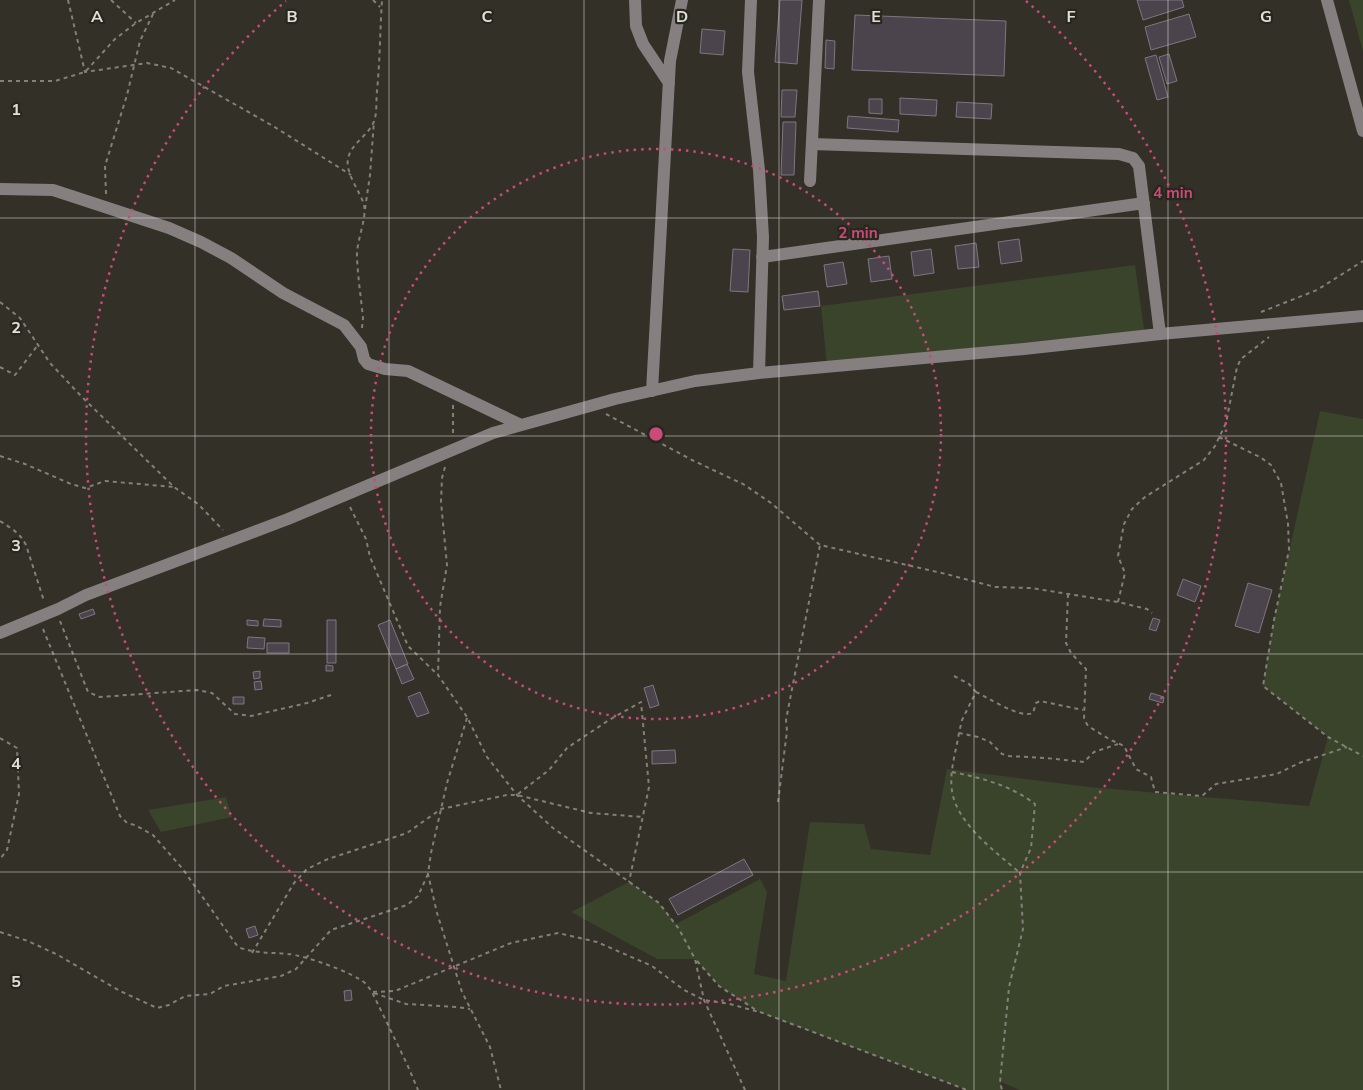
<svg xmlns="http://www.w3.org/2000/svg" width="1363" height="1090" viewBox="0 0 1363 1090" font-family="Mulish,sans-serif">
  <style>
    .green { fill: #3a442a }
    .building { fill: #4b444d; stroke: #7e7680 }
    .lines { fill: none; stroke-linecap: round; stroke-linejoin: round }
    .path { stroke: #828078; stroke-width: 2; stroke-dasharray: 4 4; stroke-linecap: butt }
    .minor { stroke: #857f80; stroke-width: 12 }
    .grid { fill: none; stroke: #e0dfd9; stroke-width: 1; stroke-opacity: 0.55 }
    .ring { fill: none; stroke: #ca4a7a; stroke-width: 2.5; stroke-dasharray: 2.5 5 }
    .grid-label { font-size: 16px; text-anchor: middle; font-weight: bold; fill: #e0dfd9; stroke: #28271d; stroke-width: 4.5; stroke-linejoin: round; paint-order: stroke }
    .centre { fill: #ca4a7a; stroke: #28271d; stroke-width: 2.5 }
    .ring-label { font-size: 15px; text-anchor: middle; font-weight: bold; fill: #ca4a7a; stroke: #28271d; stroke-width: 4.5; stroke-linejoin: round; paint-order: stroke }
  </style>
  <rect width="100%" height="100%" fill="#323027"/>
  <path class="green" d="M 1349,0 L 1363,0 L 1363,52 Z
    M 1135,265 L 1145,336 L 827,366 L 821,306 Z
    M 1320,411 L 1363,419 L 1363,1090 L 1020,1090 L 1001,1082 L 1002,1090 L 967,1090 L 759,1012 L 719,986 L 695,959 L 657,959 L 571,912 L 629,882 L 659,903 L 676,924 L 760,879 L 767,892 L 754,974 L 786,981 L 810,822 L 864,824 L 871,849 L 930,855 L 947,769 L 1089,787 L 1309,806 L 1328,737 L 1263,686 L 1274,620 Z
    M 226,797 L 232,817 L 161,832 L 148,810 Z"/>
  <path class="building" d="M 780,0 L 802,0 L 797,64 L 775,62 Z
    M 1137,0 L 1182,0 L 1184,7 L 1143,20 Z
    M 1189,14 L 1196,37 L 1151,50 L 1145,27 Z
    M 855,15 L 1006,21 L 1004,76 L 852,70 Z
    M 702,29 L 725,31 L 723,55 L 700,53 Z
    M 826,40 L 835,41 L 834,69 L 825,68 Z
    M 1169,54 L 1177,81 L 1167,84 L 1159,57 Z
    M 1156,55 L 1168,97 L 1157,100 L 1145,58 Z
    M 782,90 L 797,90 L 795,117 L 781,117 Z
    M 900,98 L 937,100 L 936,116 L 900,114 Z
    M 869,99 L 882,99 L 882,114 L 869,113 Z
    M 957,102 L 992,104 L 991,119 L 956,117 Z
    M 848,116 L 899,120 L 898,132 L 847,128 Z
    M 783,122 L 796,122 L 794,175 L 781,175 Z
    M 1019,239 L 1022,261 L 1001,264 L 998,242 Z
    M 976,243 L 979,267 L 958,269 L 955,246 Z
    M 733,249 L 750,250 L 748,292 L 730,291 Z
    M 931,249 L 934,273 L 914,276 L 911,252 Z
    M 889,256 L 892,279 L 871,282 L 868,259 Z
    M 843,262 L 847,284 L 827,287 L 824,265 Z
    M 818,291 L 820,306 L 784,310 L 782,296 Z
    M 1183,579 L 1201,586 L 1195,602 L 1177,595 Z
    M 1248,583 L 1272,590 L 1259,633 L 1235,626 Z
    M 93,609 L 95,614 L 81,619 L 79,614 Z
    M 1153,618 L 1160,620 L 1156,631 L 1149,629 Z
    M 264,619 L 281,620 L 281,627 L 263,626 Z
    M 247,620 L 258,621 L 258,626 L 247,625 Z
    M 327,620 L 336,620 L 336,663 L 327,663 Z
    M 390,620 L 408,664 L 396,669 L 378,625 Z
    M 248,637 L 265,638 L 264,649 L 247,648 Z
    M 267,643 L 289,643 L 289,653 L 267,653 Z
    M 407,664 L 414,679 L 402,684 L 396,669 Z
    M 326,665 L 333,666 L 333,671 L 326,671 Z
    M 260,671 L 260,678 L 254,679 L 253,672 Z
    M 261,681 L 262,689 L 255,690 L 254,682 Z
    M 653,685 L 659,705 L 650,708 L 644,688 Z
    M 420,692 L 429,713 L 417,717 L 408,697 Z
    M 1151,693 L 1164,697 L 1163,703 L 1149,699 Z
    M 233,697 L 244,697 L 244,704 L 233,704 Z
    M 675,750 L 676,763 L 652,764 L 652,751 Z
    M 744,859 L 753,875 L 678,915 L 669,899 Z
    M 255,926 L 258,935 L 249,938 L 246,929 Z
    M 351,990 L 352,1000 L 345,1001 L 344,991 Z"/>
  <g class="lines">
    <path class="path" d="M 68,0 L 85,72 L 147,63 L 171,68 L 273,126 L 351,175
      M 111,0 L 136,23
      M 373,0 L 380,7
      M 0,81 L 55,81 L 85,72 L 115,39 L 136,23 L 175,0
      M 106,194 L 105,166 L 127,95 L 140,41 L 154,12
      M 365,209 L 370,175 L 374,121
      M 0,302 L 20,318 L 50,363 L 81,396 L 174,487 L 198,504 L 223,530
      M 1261,312 L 1317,290 L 1363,261
      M 362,328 L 363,318 C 361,298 358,278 357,258 C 356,241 367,220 364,205 C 361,193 345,173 348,159 C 351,142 371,135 375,118 C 377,110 376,100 377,91 C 380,61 380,30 382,0
      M 0,367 L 15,375 L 38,345
      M 453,405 L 453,436
      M 606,414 L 692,460 L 743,484 L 771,503 L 820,545 L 946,574 L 995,587 L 1031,588 L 1118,602 L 1147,609 L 1152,613
      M 1219,437 L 1260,457 L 1271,465 L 1281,483 L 1288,524 L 1289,550 L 1274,620 L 1263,686 L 1328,737 L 1363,756
      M 0,456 L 25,464 L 71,484 L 85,488 L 105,481 L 174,487
      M 445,467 L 442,478 L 441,502 L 447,565 L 440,607 L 438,675 L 467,717 L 487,757 L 517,795 L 553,828 L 659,903 L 679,929 L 695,959 L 704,1000 L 745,1090
      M 350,507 L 366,539 L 370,557 L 408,646 L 438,675
      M 0,521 C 11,528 20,533 26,545 L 44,601
      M 1068,594 L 1066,643 L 1071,653 L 1086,669 L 1084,719 L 1088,726 L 1109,739 L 1124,746 L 1136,769 L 1151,777 L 1155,792 L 1202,796 L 1216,784 L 1277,774 L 1299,763 L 1347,747
      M 1118,602 L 1125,573 L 1118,556 L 1124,524 L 1132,509 L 1145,497 L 1204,460 L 1215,446 L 1226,423 L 1237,367 L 1241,359 L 1269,337
      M 60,621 L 88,692 L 100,697 L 197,690 L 212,693 L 235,714 L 251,716 L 307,703 L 334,694
      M 43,629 L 120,816 L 127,823 L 135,825 L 153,835 L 182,868 L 238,947 C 257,954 269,952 288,954 C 304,955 354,973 365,983 C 368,986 370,989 372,992 L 407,1064 L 418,1090
      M 954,676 L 969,684 L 976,692 L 962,720 L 959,733 L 978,737 L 990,742 L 1002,754 L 1009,756 L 1046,758 L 1084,762 L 1094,752 L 1118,744
      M 976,692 C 989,698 1020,719 1033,713 L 1036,703 L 1040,701 L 1083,710
      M 467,718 L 447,783 L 431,853 L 428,874 L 437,913 L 462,992 L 490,1047 L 501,1090
      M 959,733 C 956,751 949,773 952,791 C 957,824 996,852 1020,873
      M 0,738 L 17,748 L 19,794 L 7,850 L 0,859
      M 952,772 C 982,778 1010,785 1035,804 L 1031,848 L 1020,873 L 1023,929 L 1009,987 L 1000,1082 L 1002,1090
      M 518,794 L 549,770 L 567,748 L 609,720 L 641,702 L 649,787 L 629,882
      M 778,802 L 787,731 L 786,720 L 820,545
      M 0,932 L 28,941 L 58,955 L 120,991 L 157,1008 L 169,1005 L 185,996 L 210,994 L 224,986 L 281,976 L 296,969 L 331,930 L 407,905 L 418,896 L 428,874
      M 252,953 L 294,883 L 307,869 L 328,859 L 407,833 L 441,809 L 507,795 L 517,795 L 591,813 L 643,817
      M 697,961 L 719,986 L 756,1010
      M 373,992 L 395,991 L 511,943 L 558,933 L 597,942 L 652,966 L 684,990 L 704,1000 L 730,1004 L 759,1012
      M 374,993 L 406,1004 L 457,1007 L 470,1009
      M 760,1012 L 967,1090"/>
    <path class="minor" d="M 635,0 L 636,26 L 643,44 L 669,83
      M 751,0 L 748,72 L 759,170 L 763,237 L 759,373
      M 1327,0 L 1363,131
      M 812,144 L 1119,154 L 1133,158 L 1139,166 L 1160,334
      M 810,181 L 819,0
      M 0,189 L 53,190 L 169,228 L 201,242 L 231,258 L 283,293 L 344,325 L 361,347 L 364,359 L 368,364 L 385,369 L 408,371 L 521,425
      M 762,257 L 1144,203
      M 652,391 L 670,61 L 682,0
      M 0,633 L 58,609 L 86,595 L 288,519 L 493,433 L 615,399 L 695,381 L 759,373 L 1024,349 L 1160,334 L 1363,316"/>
  </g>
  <path class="grid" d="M 195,0 L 195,1090M 389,0 L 389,1090M 584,0 L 584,1090M 779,0 L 779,1090M 974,0 L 974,1090M 1168,0 L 1168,1090M 0,218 L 1363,218M 0,436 L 1363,436M 0,654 L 1363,654M 0,872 L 1363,872"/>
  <g class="ring">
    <circle cx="656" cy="434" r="285"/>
    <path d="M1026 1A570 570 0 1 1 286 1"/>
  </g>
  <g class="grid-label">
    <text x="97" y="22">A</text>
    <text x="292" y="22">B</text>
    <text x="487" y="22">C</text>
    <text x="682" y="22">D</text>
    <text x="876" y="22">E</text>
    <text x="1071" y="22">F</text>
    <text x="1266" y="22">G</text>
    <text x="16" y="115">1</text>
    <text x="16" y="333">2</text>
    <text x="16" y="551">3</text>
    <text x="16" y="769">4</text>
    <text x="16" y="987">5</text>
  </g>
  <circle cx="656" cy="434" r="8" class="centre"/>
  <g class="ring-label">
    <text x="1173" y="198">4 min</text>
    <text x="858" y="238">2 min</text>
  </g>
</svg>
